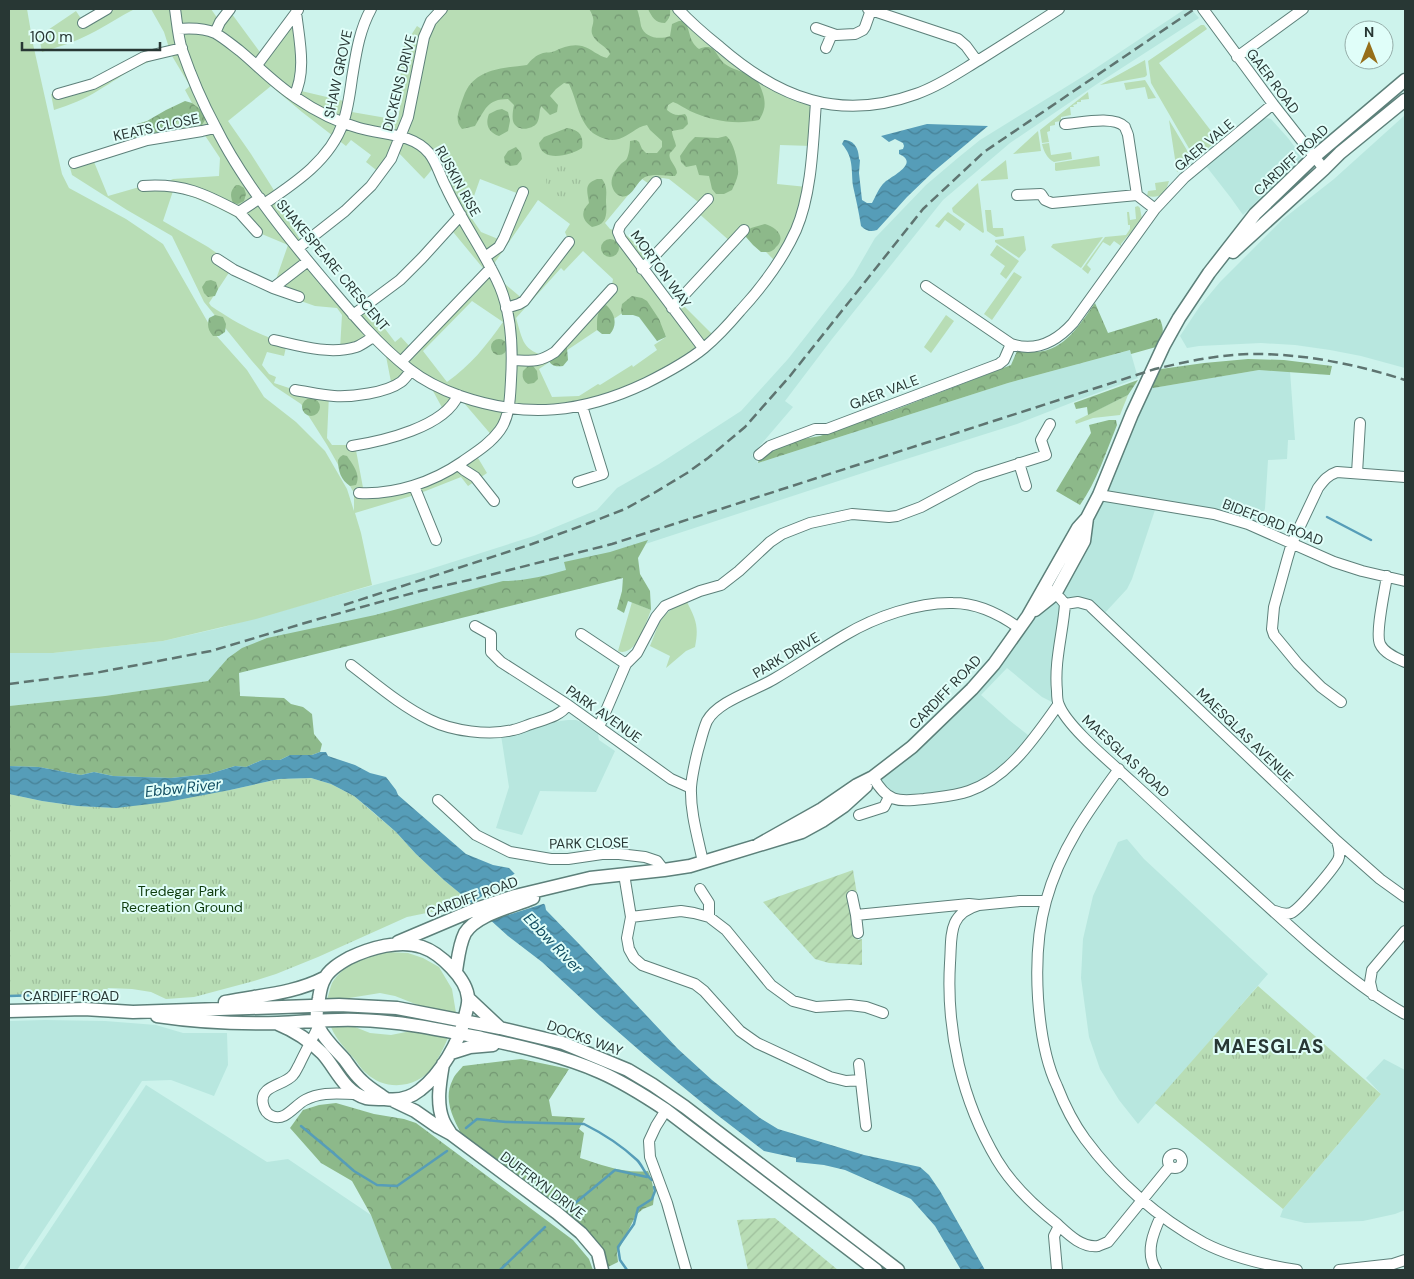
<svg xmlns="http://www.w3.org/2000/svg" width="1414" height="1279" font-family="'DM Sans',sans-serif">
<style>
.built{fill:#b8e7df}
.grass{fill:#b8ddb5;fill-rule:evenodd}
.forest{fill:url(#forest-crowns)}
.park{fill:url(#park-tufts)}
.garden{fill:url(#garden-furrows)}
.water{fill:url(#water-waves)}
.pier{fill:#cdf3ec}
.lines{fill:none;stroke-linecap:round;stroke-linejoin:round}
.stream{stroke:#569db8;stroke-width:2.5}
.minor-casing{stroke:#5d807a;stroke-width:12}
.major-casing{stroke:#5d807a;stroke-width:15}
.minor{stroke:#fff;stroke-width:10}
.major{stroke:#fff;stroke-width:12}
.rail{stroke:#5e7470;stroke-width:2.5;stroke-dasharray:10 5;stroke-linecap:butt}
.labels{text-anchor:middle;stroke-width:4;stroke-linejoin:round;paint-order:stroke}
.street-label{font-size:14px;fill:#283734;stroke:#e0fef9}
.park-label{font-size:14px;fill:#0d3b0c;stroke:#e0fef9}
.water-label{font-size:15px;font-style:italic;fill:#134f63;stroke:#e0fef9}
.district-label{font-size:19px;font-weight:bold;letter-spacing:1px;fill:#283734;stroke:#e0fef9}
</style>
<defs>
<pattern id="forest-crowns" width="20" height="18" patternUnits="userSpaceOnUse" patternTransform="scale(1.25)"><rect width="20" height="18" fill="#8db98a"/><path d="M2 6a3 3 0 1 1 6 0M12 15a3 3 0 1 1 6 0" fill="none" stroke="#739772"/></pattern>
<pattern id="park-tufts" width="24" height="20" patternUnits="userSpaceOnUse" patternTransform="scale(1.25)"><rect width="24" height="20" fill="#b8ddb5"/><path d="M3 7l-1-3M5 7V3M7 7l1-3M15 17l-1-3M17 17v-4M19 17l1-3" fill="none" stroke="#9ebe9c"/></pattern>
<pattern id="garden-furrows" width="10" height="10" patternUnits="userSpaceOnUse" patternTransform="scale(1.25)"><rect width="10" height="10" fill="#b8ddb5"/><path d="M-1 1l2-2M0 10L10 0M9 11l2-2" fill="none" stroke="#9ebe9c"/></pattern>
<pattern id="water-waves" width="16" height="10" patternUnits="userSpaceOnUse" patternTransform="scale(1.25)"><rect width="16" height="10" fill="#569db8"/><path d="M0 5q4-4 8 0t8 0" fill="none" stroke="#478196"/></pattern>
</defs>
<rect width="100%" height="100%" fill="#cdf3ec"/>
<!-- built -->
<path class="built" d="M1185,9H1191L1199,18L1097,84L1010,143L943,200L832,339L785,401L793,407L752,455L758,463L1008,383L1130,350L1138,378L1081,399L1017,424L881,467L624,551L629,573L287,658L209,681L105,696L9,706V653H53L163,641L220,628L421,572L534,536L597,510L617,488L659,464L741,411L788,359L853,276L875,238L926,185L959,157L980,140L1087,74Z
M1405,115V368L1361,356L1330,350L1295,345L1261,343L1199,346L1187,348L1180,336L1200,306L1220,282L1283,219L1334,179Z
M1267,118L1271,119L1288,138L1301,155V158L1261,197L1243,215L1231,198L1206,166L1263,119Z
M1259,370L1290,371L1295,440H1288L1287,459L1268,460L1265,508L1260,529L1157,504L1132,579L1127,589L1102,616L1088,605L1065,604L1058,705L1042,697L1007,668L981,695L1009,720L1033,739L1009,766L968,792L899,800L873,777L912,747L1019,628L1055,594L1144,388L1159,387Z
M568,720H576L581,722L598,734L599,740L615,751L596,792L540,791L522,835L496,828L509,787L501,735L514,734L560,721Z
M1127,839L1144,859L1268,974L1138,1124L1119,1100L1100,1069L1089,1037L1081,978L1083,939L1093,896L1118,842Z
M45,1020L105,1021L156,1025L183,1033H227L228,1065L214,1096L171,1080L142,1081L17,1270H9V1021Z
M1384,1059L1405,1070V1210L1395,1214L1363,1221L1305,1223L1280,1217L1283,1209L1381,1094L1366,1078Z
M146,1085L267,1162L288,1159L371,1215L392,1270H23Z"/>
<!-- grass -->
<path class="grass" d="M9,9H27L33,44L62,174L69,188L126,219L163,244L214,333L247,370L264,397L296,422L325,451L347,489L354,511V493L327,445L301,404L274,386L252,361L204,302L172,236L127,210L72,175L69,164L92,157L108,196L143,186L160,185L173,179L219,176L220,158L202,131L128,145L126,136L135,130L192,103L185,90L190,86L172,56C140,61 126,74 99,90C85,99 70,105 54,110L51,94H58L170,51L164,32L151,9H211L220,22L229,10L262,55L296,12L297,90L348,102L346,111L398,120L400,106L401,57L404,46L417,26L426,32L442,9H678L737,62L816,102L812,146L780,145L777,184L807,187L778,264L744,230L732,243L696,211L702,205L669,179L662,178L652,186L642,179L639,182L605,223L610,229L624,233L652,259L643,269L672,308L679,301L715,337L667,373L582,406L509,408L494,438L458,396L445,413L427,380L412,371L392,387L384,346L373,337L340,349L342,315L337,308L315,306L298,300L273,288L288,245L257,232L239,219L218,208L195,198L173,191L163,221L208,247L234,265L209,303L211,306C233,321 261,337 287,343L284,356L267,352L262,365L269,374L276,377L274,383L295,390L329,395L327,438L332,445H355L364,493L414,486L475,453L487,473L468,486L461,477L418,494L355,513L361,533L372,585L256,619L163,641L53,653H9ZM271,86L302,112L346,146L351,140L371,155L366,162L380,173L395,149L424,179L435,166L461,215L449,227L487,273L412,349L401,337L395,342L367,305L353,314L298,248L303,244L274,198L277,195L251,154L228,121ZM480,179L522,195L503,241L481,232L468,213ZM538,200L570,224L565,232L569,242L524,300L493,274L491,268ZM583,251L613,279L612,285L548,357C522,350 523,341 516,318L561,268L564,271ZM642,300L666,337L654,345L657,350L633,367L632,365L600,385L598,384L579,396L552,397L539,369ZM472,301L503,322C487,345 470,366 447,382L423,351Z
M107,9H135C120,16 106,26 90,34C75,42 58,47 42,52L39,36L76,11L84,23Z
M1201,25H1204L1207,29L1159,63L1218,140L1196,158L1194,157L1151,83L1148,61Z
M1145,60L1147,75L1145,77L1100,85Z
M1145,80L1156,98L1148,99L1145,87L1126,90L1124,83Z
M1088,92L1089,99L1081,100V102H1077V104L1073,105L1074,107H1070L1071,115L1061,117V121L1055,122V125L1050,126V131L1047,132L1049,142L1042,143L1040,130Z
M1169,120L1191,157L1190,160L1177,172Z
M1038,131L1041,151L1013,154Z
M1049,143L1051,155L1071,152L1072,159L1054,162C1047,158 1044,152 1042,144Z
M1099,156L1100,166L1056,171L1055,170V163Z
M1006,160L1008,179L981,181V180Z
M1169,181C1166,193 1160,199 1147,196L1148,191L1156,190L1155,183Z
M978,183L984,232L983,233L953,212L952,208Z
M1138,206L1140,208L1142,219C1136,228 1128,235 1121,244V246L1114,241L1110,246L1103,242L1087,265L1091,269L1088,274L1082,269L1105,237L1126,235L1130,229V225H1128L1127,212H1129L1130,220L1136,219L1135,207Z
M985,210H991L993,228H1003L1004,236L996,237L987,231Z
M948,212L965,224L960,231L945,220L939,228L935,226Z
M1024,236L1026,250L1019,258L995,242V240Z
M1103,237L1081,268L1051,247L1053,244Z
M997,245L1019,261L1006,279L1000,274L1005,266L990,255Z
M1014,272L1022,277L992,320L984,314Z
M946,315L954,321L931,353L925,348L924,347Z
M1128,395L1120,415L1093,418L1076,424L1075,421Z
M632,602L651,610C646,622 636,658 618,651Z
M687,602C696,620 699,626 695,647L686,651L666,668L670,656L650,646C660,622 660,612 687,602Z
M387,952L408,953L423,958L439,967L452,989L456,1013L423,1007L395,996L380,993L343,999H327C329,994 330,988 332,983C344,963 366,958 387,952Z
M331,1027H355L370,1033L391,1035L416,1030L448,1038C444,1047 439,1057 434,1066C418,1088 386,1092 366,1073C362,1070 359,1065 356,1061C347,1050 336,1040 331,1027Z"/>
<!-- forest -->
<path class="forest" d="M589,9H637C639,14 640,20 641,26C645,38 659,40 670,36L672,24L679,21H684C691,30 688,41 699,49C716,42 715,56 725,64C742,76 756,68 763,94C766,104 765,111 759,120C736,125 712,121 690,111C684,108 679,104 673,102L668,105L667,110C673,115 677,116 685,114L687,117L688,124L683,129L672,131C672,136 675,140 676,146C674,149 672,151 670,153C667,159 677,166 677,173L675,176C665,176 655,173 645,177C635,182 632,202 618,195C615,193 613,190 612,186C610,179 615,170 620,165C621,163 624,162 626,160C629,156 630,146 630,141L636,140L639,142L642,149L646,153H657L662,147V141L650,130L647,125C636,127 629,136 619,139C612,141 607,140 600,137C579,128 578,102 569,84L564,83L556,89L550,96L558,105L557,112L550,115L541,106C539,112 540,118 537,123C532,130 516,132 513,121C512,117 513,109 514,105L508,99C487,99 485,110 475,126L462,129C456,122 457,116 460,107C462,101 464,94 467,89C480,68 505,68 527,65C531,60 536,55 543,53C547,52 551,53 555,51C563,47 572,44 582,46C592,49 598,56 607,58L610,54C606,45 598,45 593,36C588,26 599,24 589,9Z
M648,9H670C671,15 669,19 665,23C655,23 652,17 648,9Z
M185,101L192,103L205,113V120L202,125C192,126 191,122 185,116C179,119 176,123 171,126C161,133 147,134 135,136L131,133L133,128L137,124L147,121L166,110Z
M502,109L508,112L510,121L508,131L499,136C488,132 485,124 489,114L497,110Z
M567,128C579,130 584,135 582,148C570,156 541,163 539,143L544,137Z
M726,136C734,141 739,165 738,174C737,180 734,185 732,190L724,194H716L712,189L709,176L699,175L696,165L686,167L681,162L680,156L689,143L695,137L718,138Z
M516,147L521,153L522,159L517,165L510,166L505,163L504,157L508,151Z
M597,179H602C608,187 606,193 606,202C607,215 607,225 592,227C582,220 580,212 589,203C587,190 584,184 597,179Z
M236,185H239L244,188L246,194L244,201L238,204L233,203C230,195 230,191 236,185Z
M765,224C776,227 787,237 776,247C774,250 772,251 769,252C767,252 764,252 761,252L753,245L746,237V232L751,228Z
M601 248a9 9 0 1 1 18 0a9 9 0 1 1-18 0Z
M211,280L216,282L218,289L215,296L208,297L204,293L202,287L206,281Z
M632,296L642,298L647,301L659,319L666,337L657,341L639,317L633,315H622L621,311L622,304Z
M1095,303L1108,333L1157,318L1158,320L1160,319C1165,331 1163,336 1156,347L1131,354L1130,350L1008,383L758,463L759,459L770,451L797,440L820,436L892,411L1011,365L1017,351C1024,351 1031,352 1037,352C1065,350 1080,324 1095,303Z
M606,305C615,313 618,325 610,334H602L597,330C597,320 596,310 606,305Z
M215,315L223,317L226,324L225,332L219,336H213C208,330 207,325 209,318Z
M491 347a8 8 0 1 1 16 0a8 8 0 1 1-16 0Z
M556,343L564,345L567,348L568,360L563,366C546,369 543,352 556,343Z
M1248,359L1284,360L1332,366L1330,375L1259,370L1159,387L1153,388L1151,385L1156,373L1161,369L1204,363Z
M528,366H533L537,371L538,379L534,383L528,384C523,381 522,377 523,371Z
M1138,380L1128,395L1088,415L1087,407L1076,409L1074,403Z
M302 407a9 9 0 1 1 18 0a9 9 0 1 1-18 0Z
M1109,420H1116L1117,425C1106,452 1097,481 1080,505L1056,491L1091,433L1089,425Z
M343,455L347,456C353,465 361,474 356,485L350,486C341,480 338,471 338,460L340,457Z
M648,540L638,558L640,574L650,591L651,610L628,601L624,613L617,609L622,591L623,578L239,673L240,696L284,698L291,704L303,707L312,714L314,734L322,744L320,752L312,755H290L280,760H262L246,767L235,766L209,774L171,778L113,776L94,772L81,775L39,767L9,766V706L105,696L208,681L228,658L242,648L267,638L375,615L503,581C525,581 545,576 566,570L564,562L610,552Z
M521,1059L569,1069L549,1100L552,1116L585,1118L579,1129L584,1133L580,1158C602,1165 625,1174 648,1171C653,1182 655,1192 653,1205L643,1209L636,1215L617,1253L618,1262L606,1268L599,1249L464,1139C454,1120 442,1100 453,1079C455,1074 460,1070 463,1066Z
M336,1103L374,1114L404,1119L416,1123L573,1240L589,1259L593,1270H392L371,1215L352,1181L321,1163L290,1128L303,1110L319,1105Z"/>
<!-- park -->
<path class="park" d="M546 179a18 18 0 1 1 36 0a18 18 0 1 1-36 0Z
M311,778L331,784L354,796L396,832L416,854L445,881L471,902L461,906L407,917L318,957L276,974L254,981L194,997L166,999L151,992L132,989L108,988L105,993L9,996V794L42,801L77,806L116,808L230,790L279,779Z
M1258,986L1381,1094L1283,1209L1155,1103Z"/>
<!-- garden -->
<path class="garden" d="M853,870L857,894L853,896L858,940L862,939V965L829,963L815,959L763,902Z
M775,1218L838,1270H748L737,1220Z"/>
<!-- water -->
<path class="water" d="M927,124L988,126L933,172L907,197L877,230C870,232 866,231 861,226C859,213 856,199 853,186C851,169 854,158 842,144L844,140C855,140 859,150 859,159L860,160L859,173L862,200L867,203H872C876,196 879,187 885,182C892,176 920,163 899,154V150L903,149L904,146L903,143L895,139L889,142L881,136Z
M320,752H326L328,756L355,765L370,773L386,777L396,790L398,795L466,854L493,865L509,868L514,873L545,905L546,910L582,947L678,1049L712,1080L760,1118L778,1129L864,1155L920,1167L929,1175L940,1191L985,1270H961L935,1226L911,1199L845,1170L824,1165L796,1162V1158L764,1151L716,1114L655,1064L600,1016L542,962L508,936L467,899L445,881L416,854L396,832L372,811L354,796L331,784L311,778L279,779L230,790L167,802L116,808L77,806L42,801L9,794V766L39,767L81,775L94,772L113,776L171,778L209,774L235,766L246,767L262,760H280L290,755H312Z"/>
<!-- pier -->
<path class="pier" d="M517,872L546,903L489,921L471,904Z"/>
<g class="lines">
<!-- stream -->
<path class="stream" d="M1327,517L1371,540
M9,996L105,993
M301,1126L331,1151L354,1171L377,1185L397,1186L447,1151
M466,1128L477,1119L506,1122L584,1124C602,1133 622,1146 637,1160C643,1166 645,1175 652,1180
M568,1209L615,1170L647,1177
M500,1270L545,1227
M627,1270L620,1260L618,1247L634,1224L638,1208L652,1199L655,1191L654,1187"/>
<defs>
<path id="minor" d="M175,9C177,22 178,37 182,50C191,76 202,102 215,126C241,179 285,234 323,279C350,311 376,343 409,369C423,380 443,390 460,396C526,419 583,413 646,383C666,373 687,362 704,348C717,337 729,324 740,311C763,286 782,261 796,230C812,193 813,142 816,102
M678,9C691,23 705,35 720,47C779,98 839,122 916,94C939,86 959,72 979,60C1006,43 1033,26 1059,9
M868,9L958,39L966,46L977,61
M1203,9L1273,104L1324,169
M83,23L107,9
M816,28L836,35L855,34L863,30L865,27L871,10
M178,29C191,28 204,28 215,33C224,38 232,45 240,51C258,66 275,84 295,97C314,110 337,122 359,128C383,135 412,133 429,153C437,163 440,176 446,187C450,196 455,205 460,214C473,238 489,261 500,287C512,316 513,348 511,380C510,397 510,416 500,430C490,444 475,453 462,462C433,482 395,495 359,493
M215,33L220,22L230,9
M826,48L832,34
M1237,57L1303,9
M257,65L298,10
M58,94L93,84L144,57L182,48
M294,96C307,71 299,39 296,12
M1065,124C1080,123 1114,115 1125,127C1125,128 1128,134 1128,135L1137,195L1155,209
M74,163L147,140L202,131L215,128
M656,182L620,226L618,232L621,239L703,348
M143,186C183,183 205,194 239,212L260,198
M1017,195L1041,194L1045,200L1052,203L1137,195
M264,204C295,183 330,160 343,123C348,109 350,93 352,78C356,54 359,31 371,9
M239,212L257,232
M298,248L345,211L371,186L391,159L408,117L424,37L431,21L442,9
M485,257L499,247L504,238L523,192
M217,259L234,270L273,288L308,261
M642,269L708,199
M926,286L1011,344
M273,288L299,297
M506,308L519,304L524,301L569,242
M672,308L744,230
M353,315L400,280L422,258L461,215
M274,340C300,346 330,355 356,347C362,345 368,340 373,337
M512,360C532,361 538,363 555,352L612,289
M401,362L491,268
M295,390C308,392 321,395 334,396C352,397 386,393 401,382C405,379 408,374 411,371
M352,446C383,441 445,427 458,395
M759,455L770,446L815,429H827L999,364L1004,360L1011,344C1035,352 1056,342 1073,323L1155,209L1184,178L1273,104
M1019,463L1026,486
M458,465L464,470L475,477L494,501
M1357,473L1360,423
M578,482L603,474L582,406
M414,486L436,540
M1099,495L1214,514L1248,524L1334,562L1362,571L1405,581
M1387,576C1385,590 1375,633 1380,644C1384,653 1396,658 1405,662
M1049,590L1060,598L1065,604C1063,633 1054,661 1057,691C1057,695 1057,701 1059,705C1068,728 1113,764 1132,782C1191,836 1250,891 1311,945C1340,970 1371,995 1405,1014
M1065,604L1078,602L1089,605L1337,841L1380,879L1405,897
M475,626L491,635V652L501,662L568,705L671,779L691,788
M581,634L626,664
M351,665C376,684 401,706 430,720C452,731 489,736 513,730C519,729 525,726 531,724C545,719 559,717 568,705
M1341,702L1321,687L1298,664L1274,635L1272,629L1274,607L1287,560L1292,543L1318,488C1324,480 1328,475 1337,472L1405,477
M599,727L626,664L637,653L656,617L665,606L700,591L721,585L739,571L770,542L782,534L810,523L852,514L889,517L897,516L921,507L977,477L1046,455L1041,440L1050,424
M1119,769C1088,811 1060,850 1046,901C1037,933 1036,965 1038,998C1040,1027 1044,1059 1057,1086C1064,1104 1074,1124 1085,1139C1116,1181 1158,1218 1204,1243C1233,1258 1265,1265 1297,1270
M873,777C887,802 897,802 924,799C938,797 955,796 969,791C1009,777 1035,737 1058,705
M438,800L476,835L510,852L551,859H568L602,854H619L645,857L657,861L664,870
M859,815L884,807L889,797
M703,862C698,838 690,812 691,787C692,775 695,762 698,750C701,740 703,730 707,721C718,701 754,691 774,679C798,665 821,649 845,635C875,617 918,602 953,603C977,603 1001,615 1019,628
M624,874L631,917L627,938L629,949L634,958L642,965L695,984L704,991L740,1031L757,1043L830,1077L846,1081L861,1080
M700,889L709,903V917L726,930L771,985L793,1001L816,1007L850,1005L866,1007L883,1013
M852,896L856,915L969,904L979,905L1020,901H1046
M979,905C947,914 952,936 950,963C946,1031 962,1101 997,1160C1012,1185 1033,1205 1056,1223C1067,1233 1081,1248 1098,1246C1101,1245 1105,1243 1108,1242L1170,1166
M1275,911C1280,913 1285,915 1291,913C1299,910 1333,869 1338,860C1341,854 1339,847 1337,841
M856,915L858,933
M631,917L681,911L694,913L709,917
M1373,995L1370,982L1372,970L1405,931
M318,1027C312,1040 305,1052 299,1065C297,1068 296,1072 293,1075C284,1086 259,1085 263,1104C264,1109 267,1114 272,1116C285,1122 295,1105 305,1100C322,1091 339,1094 358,1094
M859,1064L866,1126
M666,1110L656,1126L649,1141L650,1157L667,1203L686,1270
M1168 1161a7 7 0 1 1 14 0a7 7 0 1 1-14 0Z
M1057,1270L1054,1236L1059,1226
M1156,1270C1145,1253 1153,1233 1161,1216
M1339,1270L1393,1264L1405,1260"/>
<path id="major" d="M1233,252L1324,169L1340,153L1405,100
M1035,610L1055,594L1084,541L1087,518
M758,845L822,809L857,785L873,777L912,747L972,689L994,664L1028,616L1078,528L1087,518L1099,495L1132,414L1164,345L1179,318L1209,273L1255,214L1314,157L1405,80
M398,942L476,909L515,896L590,878L664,870L690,866L802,832L822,821L844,806L866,786
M456,971C458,959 459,945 465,933C477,914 512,907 533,898
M468,998L499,1027
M225,1002C259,995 293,994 324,978
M9,1011L84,1009L133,1012L339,1005L397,1008L500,1028L563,1043L628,1070L653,1085L685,1107L898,1270
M157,1016C197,1022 238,1024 278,1023C304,1022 331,1019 357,1020C398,1021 437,1029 477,1037C518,1046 561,1055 600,1072C623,1082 645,1096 666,1110L876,1270
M278,1024C295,1031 309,1040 322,1053C336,1068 344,1092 366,1098C372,1099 379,1099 385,1099C398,1101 410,1098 420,1090C441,1074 459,1042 465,1017C466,1011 469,1004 468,998C467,979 440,953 422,947C400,939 370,948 349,958C340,963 328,970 324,980C321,985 320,992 319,998C317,1007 315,1020 319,1028C325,1040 336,1050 345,1060C350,1067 355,1075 362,1081C369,1088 378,1093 386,1099
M451,1053L470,1047L493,1045
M443,1064C440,1082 436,1103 443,1120C445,1125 448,1129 451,1134
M394,1101L415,1111L438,1127L451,1134L557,1213L581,1233L598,1253L602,1270"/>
</defs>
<!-- minor casing -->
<use href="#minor" class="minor-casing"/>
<!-- major casing -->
<use href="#major" class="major-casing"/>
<!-- minor -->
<use href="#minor" class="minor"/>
<!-- major -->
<use href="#major" class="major"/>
<!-- rail -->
<path class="rail" d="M344,605L532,544L589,523L625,509L654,493L687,473L708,458L745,427L790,376L923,209L984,152L1193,10
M9,684L95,673L211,651L315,620L420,591L478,578L612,544L1155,369C1189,361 1226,353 1261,354C1310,355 1359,365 1405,380"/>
</g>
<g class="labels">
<!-- street labels -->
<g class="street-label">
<text transform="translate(338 74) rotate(-78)" y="5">SHAW GROVE</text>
<text transform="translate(1273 81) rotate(53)" y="5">GAER ROAD</text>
<text transform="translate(399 83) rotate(-76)" y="5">DICKENS DRIVE</text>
<text transform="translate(156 127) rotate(-12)" y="5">KEATS CLOSE</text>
<text transform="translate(1204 145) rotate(-40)" y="5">GAER VALE</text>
<text transform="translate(1291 160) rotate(-43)" y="5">CARDIFF ROAD</text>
<text transform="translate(458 181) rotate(61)" y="5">RUSKIN RISE</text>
<text transform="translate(333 265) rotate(50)" y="5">SHAKESPEARE CRESCENT</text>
<text transform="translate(661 269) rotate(54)" y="5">MORTON WAY</text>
<text transform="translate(884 392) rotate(-21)" y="5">GAER VALE</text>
<text transform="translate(1273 522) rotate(21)" y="5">BIDEFORD ROAD</text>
<text transform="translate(786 655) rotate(-31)" y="5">PARK DRIVE</text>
<text transform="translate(945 692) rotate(-46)" y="5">CARDIFF ROAD</text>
<text transform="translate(604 714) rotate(35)" y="5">PARK AVENUE</text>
<text transform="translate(1245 735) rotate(44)" y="5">MAESGLAS AVENUE</text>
<text transform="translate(1126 756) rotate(43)" y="5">MAESGLAS ROAD</text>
<text transform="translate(589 843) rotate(-1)" y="5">PARK CLOSE</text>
<text transform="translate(472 897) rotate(-20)" y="5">CARDIFF ROAD</text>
<text x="71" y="1001">CARDIFF ROAD</text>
<text transform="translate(585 1038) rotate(20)" y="5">DOCKS WAY</text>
<text transform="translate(543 1185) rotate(37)" y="5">DUFFRYN DRIVE</text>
</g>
<!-- park labels -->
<g class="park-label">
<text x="182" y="896">Tredegar Park<tspan x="182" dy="16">Recreation Ground</tspan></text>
</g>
<!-- water labels -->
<g class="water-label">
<text transform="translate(183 788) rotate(-6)" y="5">Ebbw River</text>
<text transform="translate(553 943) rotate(46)" y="5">Ebbw River</text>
</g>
<!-- district labels -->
<g class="district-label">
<text x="1269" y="1053">MAESGLAS</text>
</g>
</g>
<!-- border -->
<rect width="1414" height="1279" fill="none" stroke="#283734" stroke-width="20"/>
<!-- north arrow -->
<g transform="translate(1369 45)"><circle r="24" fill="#e0fef9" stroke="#96aeaa"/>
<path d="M0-4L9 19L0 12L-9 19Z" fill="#966f1a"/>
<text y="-8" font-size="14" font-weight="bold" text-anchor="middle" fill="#283734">N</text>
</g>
<!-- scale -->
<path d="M22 42v8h138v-8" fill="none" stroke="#283734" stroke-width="2.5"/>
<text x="30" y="42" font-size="15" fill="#283734" stroke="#e0fef9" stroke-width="4" paint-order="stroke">100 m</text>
</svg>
